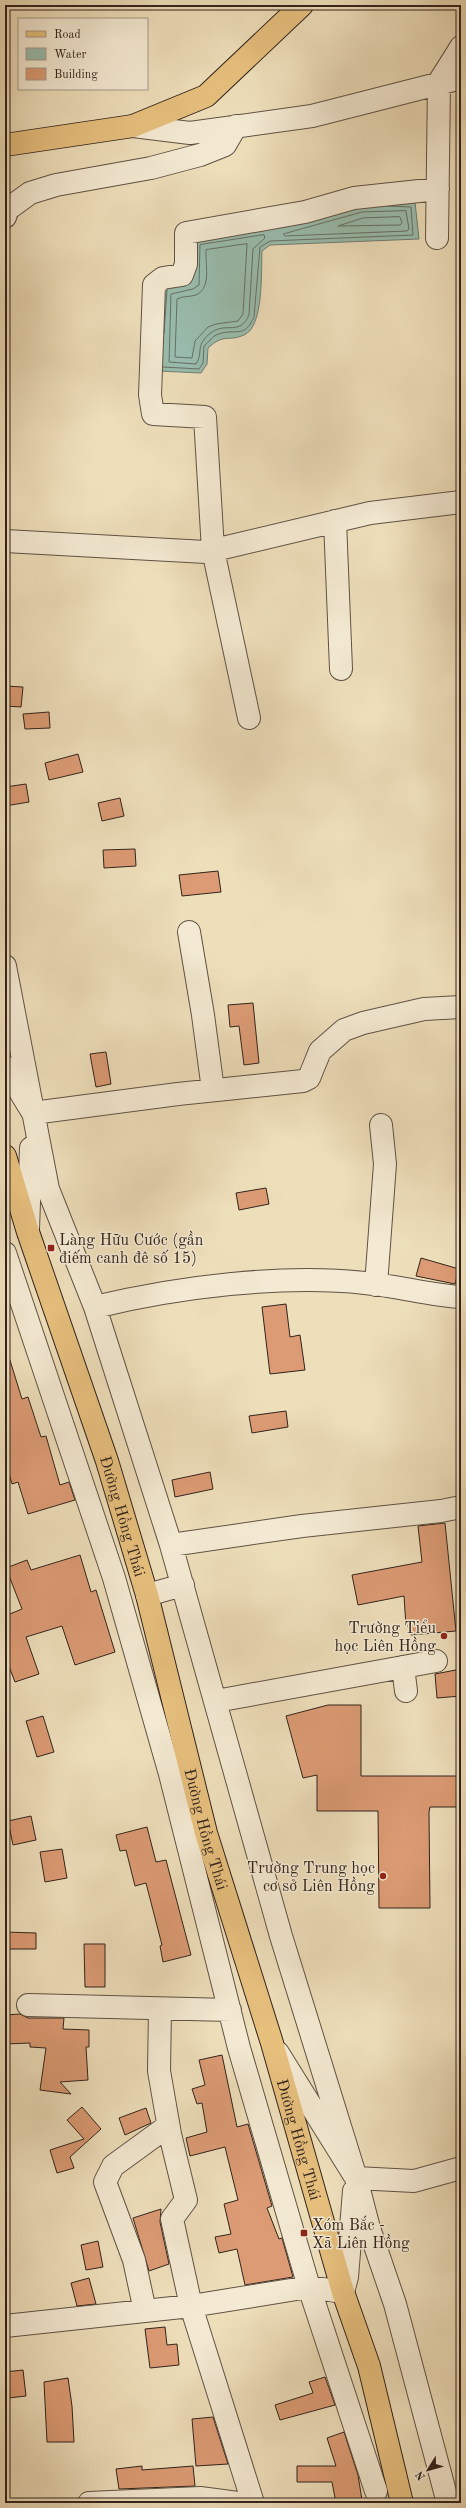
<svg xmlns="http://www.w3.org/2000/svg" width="466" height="2508" font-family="'Old Standard TT',serif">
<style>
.water{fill:#99bdae;stroke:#6f7f74}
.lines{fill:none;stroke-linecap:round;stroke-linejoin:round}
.shore{stroke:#657065;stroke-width:1}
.building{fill:#dc9b74;stroke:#31231c}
.minor-casing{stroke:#605244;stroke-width:24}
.major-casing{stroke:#31231c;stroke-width:24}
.minor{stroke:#f4ead3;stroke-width:22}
.major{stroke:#e7c07e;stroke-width:22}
.poi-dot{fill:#8f2418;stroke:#f4ead3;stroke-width:1.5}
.labels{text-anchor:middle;stroke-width:3;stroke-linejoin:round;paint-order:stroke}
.poi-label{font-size:16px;fill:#31231c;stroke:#f4ead3;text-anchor:start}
.street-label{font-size:16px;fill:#31231c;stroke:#f4ead3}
</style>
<rect width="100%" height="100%" fill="#eedfbb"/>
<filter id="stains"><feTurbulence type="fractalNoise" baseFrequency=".005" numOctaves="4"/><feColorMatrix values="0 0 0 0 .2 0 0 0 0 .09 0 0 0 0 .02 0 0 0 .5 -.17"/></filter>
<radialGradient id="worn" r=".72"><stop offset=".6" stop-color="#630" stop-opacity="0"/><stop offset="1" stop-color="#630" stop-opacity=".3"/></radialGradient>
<!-- water -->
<path class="water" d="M415,202L419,239L270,245L262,251C261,271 264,327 244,335C228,342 224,333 208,348L207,364L201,373L158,371L163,285L191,237L333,210Z"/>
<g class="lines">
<!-- shore -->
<path class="shore" d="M406,211L409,229L407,231L285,236L283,234L362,212Z
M400,217L402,223L400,225L338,226L363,218Z
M264,235L265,238L253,249L249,315C240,336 226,322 212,332C194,345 204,352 196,364L169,362L171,294L193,289L199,285L200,245Z
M247,244L243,314L238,321L216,324L208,327L195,341L192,358L175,357L177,299C182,296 190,297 196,295C212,288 205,263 206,250Z
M164,334L167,290
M163,367L199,369L203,363L204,346C208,343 212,337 216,335C234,327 244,340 254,317L260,247L270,241L413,235L411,207L388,206"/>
</g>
<!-- building -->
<path class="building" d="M5,686L23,687L21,707L5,706Z
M49,712L50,728L25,729L23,714Z
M78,754L83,772L49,780L45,763Z
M26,784L29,802L5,806V787Z
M120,798L124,816L102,821L98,803Z
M135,849L136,866L104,868L103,850Z
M218,871L221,892L182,896L179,875Z
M253,1003L259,1063L244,1065L239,1026L230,1027L228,1005Z
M106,1052L111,1084L96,1087L90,1054Z
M266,1188L269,1204L239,1210L236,1193Z
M421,1258L459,1269L455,1284L416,1276Z
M286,1304L290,1337L300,1335L305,1370L270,1374L262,1307Z
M8,1354L22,1399L28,1397L41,1437L46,1436L60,1485L69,1482L75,1500L28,1514L18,1482L12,1484L5,1459V1355Z
M286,1411L288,1427L252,1433L249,1416Z
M210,1472L213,1489L175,1497L172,1480Z
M445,1523L456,1631L411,1635V1626H406L404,1596L358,1605L352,1575L422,1562L418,1526Z
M80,1555L91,1592L96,1590L115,1652L75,1665L62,1626L26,1637L39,1674L15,1682L5,1656V1616L22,1609L6,1568L27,1560L31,1570Z
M461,1669V1696L437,1698L435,1674Z
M328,1705H361V1776H461V1807H430L429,1812L430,1908H379L378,1811H317V1775L303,1778L286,1716Z
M43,1716L54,1752L37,1757L26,1721Z
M31,1816L36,1840L13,1845L8,1821Z
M147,1827L156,1862L166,1860L191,1955L163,1962L160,1946L162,1945L146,1883L135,1886L126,1850L120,1851L116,1835Z
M62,1849L67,1878L45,1882L40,1852Z
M5,1932L36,1933V1949H5Z
M84,1944H105V1987H85Z
M20,2014L28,2018H64L63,2029L89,2030V2047H86L88,2080L60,2082L71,2094L40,2090L46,2048L30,2047V2043L5,2044V2015Z
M222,2055L237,2127L248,2124L272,2206L267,2208L279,2239L282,2238L293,2277L245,2285L237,2249L219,2253L215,2237L231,2234L224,2204L238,2200L225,2147L190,2156L186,2138L207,2132L202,2103L197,2104L192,2089L205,2085L199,2060Z
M82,2107L101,2129L70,2157L74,2168L57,2173L50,2150L84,2139L67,2120Z
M146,2108L151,2123L125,2135L119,2118Z
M161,2209L160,2222L169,2264L149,2271L133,2218Z
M98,2241L103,2267L86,2270L81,2245Z
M89,2278L96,2304L77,2306L71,2283Z
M165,2327L167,2345L177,2344L179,2365L150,2368L145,2329Z
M23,2370L26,2396L8,2398L5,2372Z
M325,2377L335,2405L280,2420L275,2405L313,2393L309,2382Z
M68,2378L72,2406L74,2442H47L44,2382Z
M213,2417L228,2464L196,2466L192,2419Z
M344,2432L358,2475L362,2500L336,2503L332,2482H297V2466H336L327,2438Z
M142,2466V2470L193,2466L195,2486L119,2489L116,2469Z"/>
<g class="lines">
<defs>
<path id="minor" d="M133,126L190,133L312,116L461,78
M5,217L8,209L30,193L56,185L151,168L200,155L225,145L236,126
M437,238L439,82L461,47
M335,521L341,669
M5,541L206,552L370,513L461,502
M249,718L213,550L205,417L153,414L150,395L154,285L163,278L182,275L186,264V233L305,212L354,198L438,189
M189,932L203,1015L213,1090
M5,966L48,1189L95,1307L171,1545L281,1936L356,2178L414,2181L461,2168
M5,1067L33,1113L178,1094L303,1081L309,1078L320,1051L344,1030L363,1023L424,1009L461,1007
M28,1229L31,1148
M5,1253L114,1578L170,1774L239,2048L309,2287L376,2491
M376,1285L385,1164L381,1125
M95,1307C177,1287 282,1274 365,1283C398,1286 429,1295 461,1297
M171,1545L302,1526L441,1511L461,1507
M147,1595L183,1585
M403,1667L406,1691
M216,1701L436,1661
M28,2005L230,2010
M160,2009L159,2071L170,2134L186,2200L172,2219L191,2306L253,2503
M278,2053L356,2178L369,2228L395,2304L448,2503
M145,2311L134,2260L105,2182L113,2166L168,2126
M5,2326L191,2306L309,2287L343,2292L347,2277L354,2191
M89,2503L200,2498L238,2503"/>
<g id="major">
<path d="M5,145L133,126L206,96L302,5"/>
<path id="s1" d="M5,1156L28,1232L107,1461L147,1595L206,1833L272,2043L343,2292L369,2366L402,2503"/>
</g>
</defs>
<!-- minor casing -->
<use href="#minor" class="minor-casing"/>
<!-- major casing -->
<use href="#major" class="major-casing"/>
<!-- minor -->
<use href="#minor" class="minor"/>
<!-- major -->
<use href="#major" class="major"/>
</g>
<!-- markers -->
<g class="poi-dot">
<rect x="47" y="1244" width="8" height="8" rx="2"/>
<circle cx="444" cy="1636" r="4"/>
<circle cx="383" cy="1876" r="4"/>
<rect x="300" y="2229" width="8" height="8" rx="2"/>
</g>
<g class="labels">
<!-- poi labels -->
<g class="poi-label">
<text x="59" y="1245">Làng Hữu Cước (gần<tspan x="59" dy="18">điếm canh đê số 15)</tspan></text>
<text x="436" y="1633" text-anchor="end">Trường Tiểu<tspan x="436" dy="18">học Liên Hồng</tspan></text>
<text x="375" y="1873" text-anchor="end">Trường Trung học<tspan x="375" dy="18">cơ sở Liên Hồng</tspan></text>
<text x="312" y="2230">Xóm Bắc -<tspan x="312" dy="18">Xã Liên Hồng</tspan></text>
</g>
<!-- street labels -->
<g class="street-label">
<text dy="6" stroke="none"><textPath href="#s1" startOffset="379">Đường Hồng Thái</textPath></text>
<text dy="6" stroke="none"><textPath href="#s1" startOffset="703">Đường Hồng Thái</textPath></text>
<text dy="6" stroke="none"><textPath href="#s1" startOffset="1027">Đường Hồng Thái</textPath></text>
</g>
</g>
<!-- margin -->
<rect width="466" height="2508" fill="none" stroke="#eedfbb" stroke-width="20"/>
<rect x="6" y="6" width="454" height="2496" fill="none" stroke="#31231c" stroke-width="2"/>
<rect x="10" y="10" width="446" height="2488" fill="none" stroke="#31231c"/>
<!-- legend -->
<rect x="18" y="18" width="130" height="72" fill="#f4ead3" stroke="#a69a8a"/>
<rect x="26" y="31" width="20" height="6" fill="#e7c07e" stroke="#a69a8a"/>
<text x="54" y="38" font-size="12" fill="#31231c">Road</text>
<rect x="26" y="48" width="20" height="12" fill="#99bdae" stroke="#a69a8a"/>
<text x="54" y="58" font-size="12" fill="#31231c">Water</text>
<rect x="26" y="68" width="20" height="12" fill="#dc9b74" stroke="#a69a8a"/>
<text x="54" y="78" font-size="12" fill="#31231c">Building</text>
<!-- north arrow -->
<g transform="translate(428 2470) rotate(233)" stroke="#f4ead3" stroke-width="3" paint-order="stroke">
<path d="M0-3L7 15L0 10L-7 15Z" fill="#31231c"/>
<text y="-6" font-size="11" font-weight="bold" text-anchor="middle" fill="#31231c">N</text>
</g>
<rect width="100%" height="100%" filter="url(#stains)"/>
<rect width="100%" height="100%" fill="url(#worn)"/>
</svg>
